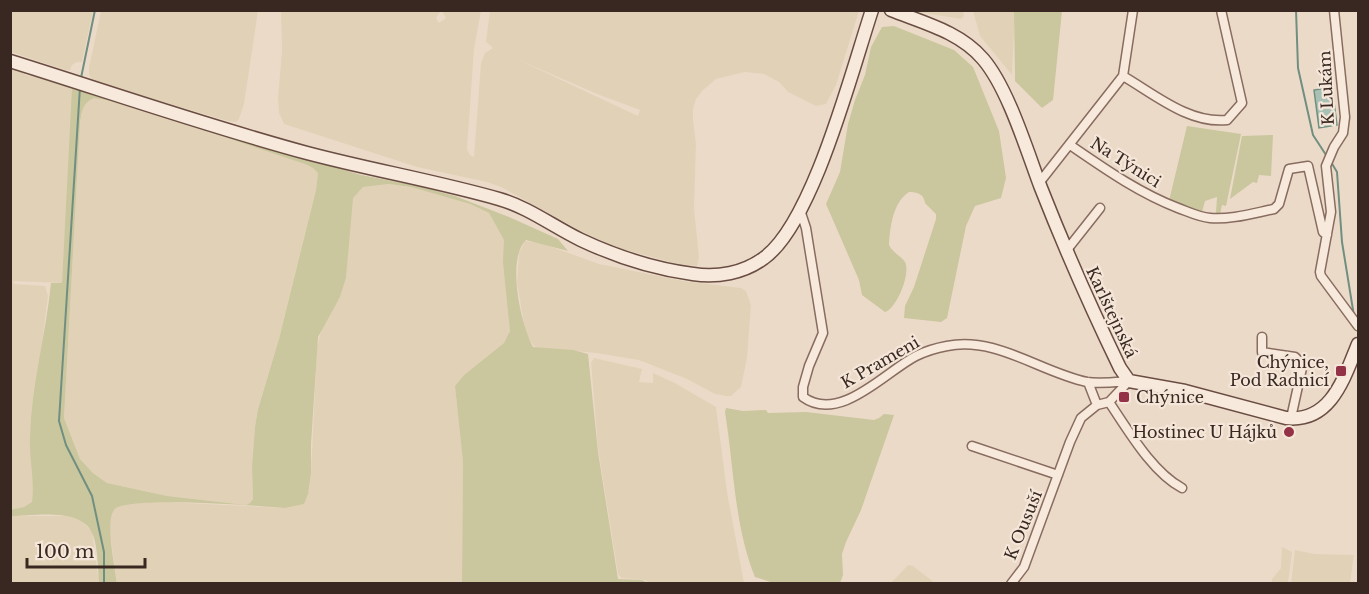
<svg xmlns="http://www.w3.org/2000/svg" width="1369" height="594" font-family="'Libre Baskerville',serif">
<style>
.farmland{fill:#e1d2b7;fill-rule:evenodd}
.green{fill:#cac69d;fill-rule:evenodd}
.water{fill:#a9c1b5;stroke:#708f81;stroke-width:1.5}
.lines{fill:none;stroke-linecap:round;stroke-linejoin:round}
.stream{stroke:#708f81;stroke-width:2}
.street-casing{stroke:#886c5f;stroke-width:11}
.secondary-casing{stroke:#6a4d42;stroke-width:15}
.street{stroke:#f7e9dc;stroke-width:8}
.secondary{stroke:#f7e9dc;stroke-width:12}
.poi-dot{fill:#933247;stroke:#f4e6d8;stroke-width:2}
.labels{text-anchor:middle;stroke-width:4.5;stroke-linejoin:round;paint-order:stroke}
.street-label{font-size:16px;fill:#392821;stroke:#f4e6d8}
.poi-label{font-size:16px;fill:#392821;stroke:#f4e6d8;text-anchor:end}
</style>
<rect width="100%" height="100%" fill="#ecdac9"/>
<!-- farmland -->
<path class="farmland" d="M11,10L93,11L82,62H77L72,65L70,70H65L11,52Z
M101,11H258L244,104L239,119L236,122L228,121L92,81L89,74V68Z
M281,11H441L436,18L439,23L446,18L442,11H481L474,49L467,149L470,155L474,157L481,63L485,53L493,48L486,42L490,11H859L836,85L826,104L816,106L788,92L779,82L764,74L745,72L716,79L703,90L696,99L693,109V120L696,144L694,208L699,257L697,266L678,264L615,247L579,230L501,187L487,182L417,167L284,124L279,113L278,98L282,51ZM519,60L597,94L640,110L638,116Z
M911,11H963L964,16L961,19Z
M973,11H1015L1012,75L980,36Z
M12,68L25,72V75L49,79L72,89L73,93L62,283L13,281L14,284L45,286L48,296L30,438L34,490L32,502L24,507L11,510L10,70Z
M94,98L123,103L306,164L313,168L318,173L316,190L279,339L258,408L255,427L252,466L253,499L250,503L246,505L167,496L107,483L93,473L80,459L64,418L80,123L83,107L87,101Z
M389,184L411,187L470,204L489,213L504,240L509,307L510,331L508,338L504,343L464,375L455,386L463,462L462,583H117L109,526L113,511L118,506L147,501L284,508L311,472L317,347L322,327L340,297L346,278L352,198L363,187Z
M525,241L541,243L599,264L683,281L741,288L746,291L751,305L747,358L741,387L731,396H726L715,394L687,379L639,360L596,353L539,348L534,346L526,335L517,283L519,253Z
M594,358L642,369L639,382L653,383V373L675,383L716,407L727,492L744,583H649L645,580L621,578L618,574L598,448L591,363Z
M10,516H71L81,520L92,532L99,583H11Z
M1282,547L1292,552L1288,583H1272V579L1281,568Z
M1295,550L1314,554L1354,555L1350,583H1291Z
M908,565L913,566L935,583H891Z"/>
<!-- green -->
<path class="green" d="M1014,11H1062L1053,100L1042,108L1015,81Z
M894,26L954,50L973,67L999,131L1006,178L1001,198L975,206L966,226L947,318L941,322L904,318L905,306L914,287L936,219V214L925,203C924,194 917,192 909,192C893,202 890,227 889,245C893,253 901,256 905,262C911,273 897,308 885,312L862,295L859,280L826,204L840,172L848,124L855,100L865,75L871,47L882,27Z
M72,89L97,94L361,175L418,186L455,196L509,217L558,239L568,251L526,240C506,259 521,325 533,347L573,350L588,354L598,452L618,579L642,580L648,583H462L463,462L455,386L464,375L504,343L510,331L503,262L504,240L489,213L470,204L411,187L389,184L363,187L353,198L346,278L340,297L318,337L311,444V472L308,494L304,504L284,508C260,506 124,495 114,510C105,524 115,566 117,584L99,583C98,570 98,545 92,533C81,507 34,516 11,516L10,510L24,507L32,502C35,480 29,459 30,438C31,386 46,334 51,283H62ZM94,98L123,103L305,164L313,168L318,173L316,190L279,339L258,409L255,427L252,466L253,499L250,503L246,505L167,496L107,483L93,473L80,459L64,418L80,123C82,112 82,103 94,98Z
M1187,126L1241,134L1226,206L1222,205L1220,214L1216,213L1217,197L1205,201L1202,212L1169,201Z
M1273,135L1271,176L1259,175L1257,183L1253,182L1230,199L1242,136Z
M726,408L743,411L766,410L768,413L806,412L874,420L879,418L884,414L894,415L861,510L846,542L842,554L843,575L840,583H774L755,577C734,525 734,467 725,412Z"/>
<!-- water -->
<path class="water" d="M1332,87L1337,125L1319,128L1314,90Z"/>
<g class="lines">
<!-- stream -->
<path class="stream" d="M1296,10L1298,68L1313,135L1328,158
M81,78L95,10
M80,87L59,421L66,445L92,496L104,552V584
M1331,162L1337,172L1342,242L1354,316"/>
<defs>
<path id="street" d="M1334,10L1345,117L1343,133L1334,147L1326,166L1331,212L1320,272L1321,276L1358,326
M1123,76C1154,94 1189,124 1227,120L1242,103L1221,10
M1070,145C1105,169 1139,193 1178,208C1189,212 1199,217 1210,218C1230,220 1254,213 1274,209L1279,204L1289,169L1308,166L1323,232L1327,235
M1039,183L1123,76L1133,10
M800,210L806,228L823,333L809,366L803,387V397C840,424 886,371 916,356C926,351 936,348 947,346C996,336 1040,372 1087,382C1100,384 1116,382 1129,381
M1066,251L1100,208
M1262,337V352L1295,357L1301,363L1302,368L1291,418
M1088,382L1097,405
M1109,402C1128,430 1152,472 1182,488
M972,446L1058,475
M1011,584L1024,567L1070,442L1081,418L1097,405L1109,402L1129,381"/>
<path id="secondary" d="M891,10C924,23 960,32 983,59C1008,88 1027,151 1041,188C1065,249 1091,308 1120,368L1129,381L1185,391L1286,418C1331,423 1344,378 1358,344
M10,61C109,92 207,126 307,153C371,170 436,181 499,199C528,207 554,227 581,240C615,256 655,269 693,274C717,278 744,273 764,258C813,223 852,70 872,10"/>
</defs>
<!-- street casing -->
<use href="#street" class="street-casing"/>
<!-- secondary casing -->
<use href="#secondary" class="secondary-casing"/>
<!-- street -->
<use href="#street" class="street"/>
<!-- secondary -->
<use href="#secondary" class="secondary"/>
</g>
<!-- markers -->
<g class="poi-dot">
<rect x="1335" y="365" width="12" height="12" rx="3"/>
<rect x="1118" y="391" width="12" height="12" rx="3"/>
<circle cx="1289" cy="432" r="6"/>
</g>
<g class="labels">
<!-- street labels -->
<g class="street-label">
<text transform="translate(1326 88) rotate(-93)" y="6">K Lukám</text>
<text transform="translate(1126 162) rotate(32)" y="6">Na Týnici</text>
<text transform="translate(1112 312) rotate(65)" y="6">Karlštejnská</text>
<text transform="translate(880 362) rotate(-30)" y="6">K Prameni</text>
<text transform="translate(1023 525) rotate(-68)" y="6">K Ousuší</text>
</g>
<!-- poi labels -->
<g class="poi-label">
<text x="1329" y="368">Chýnice,<tspan x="1329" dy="18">Pod Radnicí</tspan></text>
<text x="1136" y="403" text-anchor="start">Chýnice</text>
<text x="1277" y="438">Hostinec U Hájků</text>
</g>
</g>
<!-- border -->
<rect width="1369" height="594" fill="none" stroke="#392821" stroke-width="24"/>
<!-- scale -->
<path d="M27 558v9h118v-9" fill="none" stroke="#392821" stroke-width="3"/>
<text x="36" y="558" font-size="18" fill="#392821" stroke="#f4e6d8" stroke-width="4.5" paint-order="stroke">100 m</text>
</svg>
